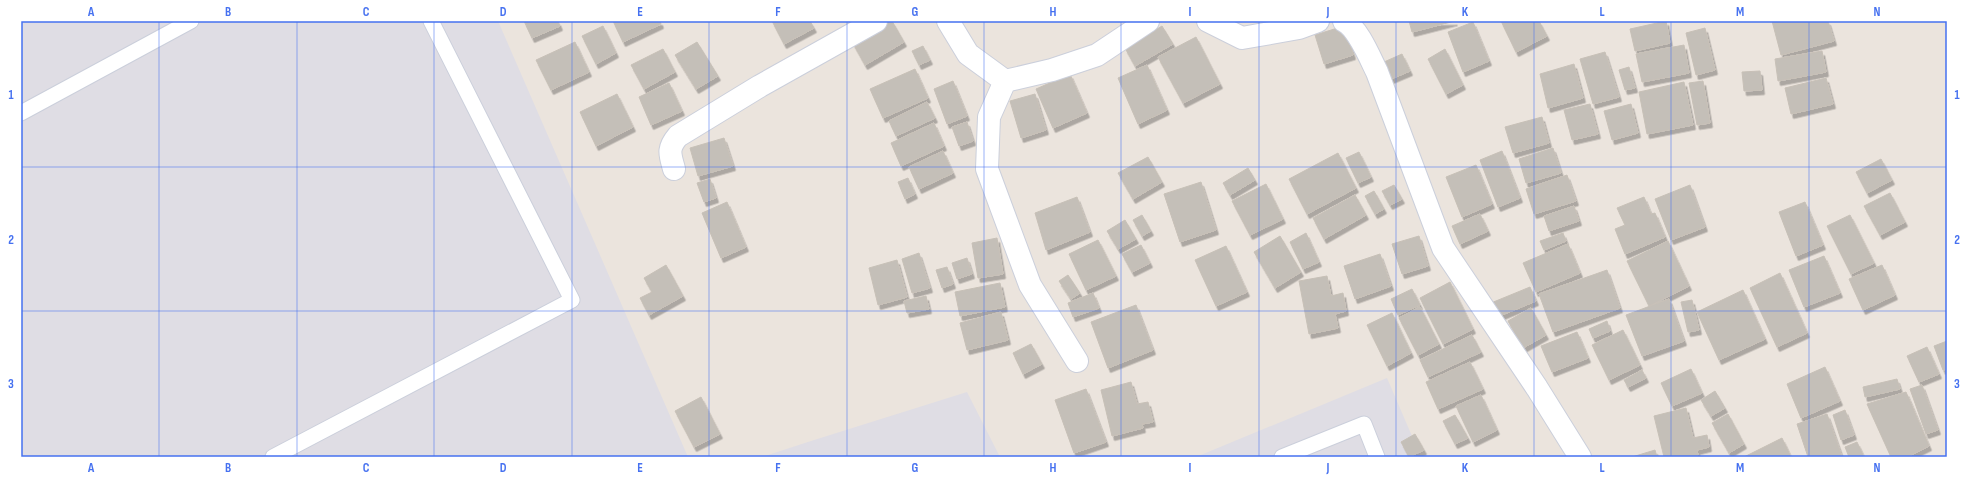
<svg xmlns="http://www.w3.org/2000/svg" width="1968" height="478" font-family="'Sofia Sans Condensed',sans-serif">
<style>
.industrial{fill:#dfdde4}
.building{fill:#c4bfb8;stroke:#c7c0b7;filter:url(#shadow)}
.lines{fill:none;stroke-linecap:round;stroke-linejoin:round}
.service-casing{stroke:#cbcfdb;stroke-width:17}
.minor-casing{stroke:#cbcfdb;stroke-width:24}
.service{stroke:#fff;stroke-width:15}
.minor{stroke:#fff;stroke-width:22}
.grid{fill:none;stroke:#4671f0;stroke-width:1;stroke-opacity:0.55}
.neatline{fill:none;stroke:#4671f0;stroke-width:1.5}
.grid-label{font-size:13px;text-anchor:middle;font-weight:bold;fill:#4671f0}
</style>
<defs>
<filter id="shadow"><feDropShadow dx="2.5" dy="4.5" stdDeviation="0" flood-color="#0004"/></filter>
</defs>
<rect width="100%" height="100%" fill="#ebe4dd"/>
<!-- industrial -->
<path class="industrial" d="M21,21H498L688,457H21Z
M1387,378L1421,457H1196Z
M967,392L1000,457H762L811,441Z"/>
<!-- building -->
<path class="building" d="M524,21H558L560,26L532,38Z
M613,21H660L661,24L623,42Z
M772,21H810L814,28L784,44Z
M880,21H892L904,42L865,65L850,38Z
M1409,21H1455L1412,32Z
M1501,21H1539L1547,36L1516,52Z
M1666,21L1670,43L1635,51L1630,29Z
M1772,21H1828L1834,41L1781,55Z
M1473,22L1489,61L1463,72L1448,32Z
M603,26L616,53L596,64L582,36Z
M1162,26L1173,44L1135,66L1125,48Z
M1344,26L1353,55L1324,64L1315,35Z
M1705,28L1715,70L1696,75L1686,33Z
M1196,37L1220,84L1183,103L1158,57Z
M575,42L589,72L551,90L536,60Z
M697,42L718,76L696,89L675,55Z
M1684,45L1689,73L1642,82L1636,54Z
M923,46L930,60L919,65L912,51Z
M663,49L675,72L644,89L631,65Z
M1445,49L1463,85L1446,94L1428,59Z
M1822,51L1826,72L1778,81L1775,59Z
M1605,52L1619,97L1593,104L1580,59Z
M1402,54L1410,71L1391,79L1384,62Z
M1574,64L1583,98L1548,108L1540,74Z
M1147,65L1167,110L1138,124L1118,78Z
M1629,67L1635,88L1625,90L1619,70Z
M915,69L928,98L883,118L870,89Z
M1760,71L1762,90L1744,91L1742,72Z
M1070,74L1087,113L1053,128L1036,89Z
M1826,78L1833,104L1791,114L1785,88Z
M953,81L967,116L947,124L934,89Z
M1703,81L1710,123L1697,125L1689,83Z
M1684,82L1693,125L1647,134L1639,92Z
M669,83L682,111L651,125L639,97Z
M617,94L633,127L596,146L580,112Z
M1035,94L1046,130L1021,138L1010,101Z
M927,102L935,118L896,136L889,121Z
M1590,104L1598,134L1572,140L1564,110Z
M1631,104L1638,133L1612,140L1604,111Z
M1542,117L1549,143L1513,153L1505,127Z
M967,122L973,141L959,146L952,127Z
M934,123L944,146L901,166L891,143Z
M724,138L733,166L698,176L690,148Z
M1553,148L1561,173L1526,183L1519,159Z
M943,151L953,173L919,189L909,167Z
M1502,151L1520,198L1498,207L1480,160Z
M1359,152L1371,177L1358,183L1346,158Z
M1338,153L1356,188L1307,214L1289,179Z
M1148,157L1162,182L1133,199L1118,173Z
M1881,159L1892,180L1867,193L1856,172Z
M1476,165L1492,204L1462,217L1446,177Z
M1248,168L1255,180L1230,195L1223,183Z
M1567,175L1576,201L1534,214L1526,189Z
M908,178L915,194L905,199L898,182Z
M710,179L716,198L704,202L697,183Z
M1201,182L1216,230L1180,242L1164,194Z
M1266,184L1283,219L1250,235L1232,201Z
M1394,185L1402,199L1390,205L1382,191Z
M1690,185L1705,227L1671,240L1655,199Z
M1374,191L1384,209L1375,214L1365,196Z
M1890,193L1905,222L1880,235L1864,206Z
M1355,195L1366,215L1324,239L1313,218Z
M1077,197L1090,232L1046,250L1035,213Z
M1644,197L1651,214L1655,213L1665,237L1625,254L1615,229L1625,225L1617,208Z
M727,202L746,247L721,258L702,213Z
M1805,202L1823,245L1796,256L1779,212Z
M1574,206L1579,221L1549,231L1544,216Z
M1480,214L1488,231L1460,244L1452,226Z
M1142,215L1151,231L1142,236L1133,220Z
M1850,215L1874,263L1851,274L1827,226Z
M1125,220L1136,239L1118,249L1107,231Z
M1306,233L1319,262L1303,269L1290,242Z
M1563,233L1566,241L1544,250L1540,241Z
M1280,236L1301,272L1275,288L1254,252Z
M1419,236L1428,266L1402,274L1392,244Z
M997,238L1003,274L978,278L972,243Z
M1098,240L1116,276L1086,290L1069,254Z
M1668,241L1689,286L1649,306L1627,261Z
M1568,244L1580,273L1536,292L1523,263Z
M1141,245L1150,263L1132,272L1122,254Z
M1226,246L1247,292L1216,306L1195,260Z
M919,253L930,288L912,293L902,259Z
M1380,254L1391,286L1355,299L1344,266Z
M1824,256L1840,293L1804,307L1789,270Z
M967,258L972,274L957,279L952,263Z
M897,260L907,297L878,305L869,268Z
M666,265L683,296L649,315L640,298L652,292L644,278Z
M1882,265L1895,295L1863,310L1849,279Z
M947,267L953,284L942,288L936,270Z
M1607,270L1620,308L1553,332L1539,294Z
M1780,273L1807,333L1777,347L1750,288Z
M1068,275L1080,293L1071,299L1059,281Z
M1327,276L1331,296L1343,293L1346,311L1335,314L1338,328L1309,334L1299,281Z
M1450,282L1473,329L1443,344L1420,298Z
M1000,283L1005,307L960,316L955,292Z
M1530,287L1536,301L1497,317L1491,303Z
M1412,289L1420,305L1398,315L1391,299Z
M1743,290L1765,339L1719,360L1697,312Z
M1093,293L1099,308L1073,317L1068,303Z
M926,296L929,309L907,313L904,301Z
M1669,299L1684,341L1642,356L1626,315Z
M1692,300L1699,330L1688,332L1681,302Z
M1136,305L1153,350L1108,368L1091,322Z
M1420,307L1439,344L1418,355L1399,318Z
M1531,308L1546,335L1523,348L1508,321Z
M1001,312L1008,340L967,350L960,323Z
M1392,313L1411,353L1387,366L1367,325Z
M1607,321L1610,331L1593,338L1589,329Z
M1623,330L1640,365L1609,380L1592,345Z
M1577,332L1588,358L1552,372L1541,346Z
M1472,335L1481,352L1428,377L1420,360Z
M1947,341V369L1943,370L1934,346Z
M1031,344L1042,364L1023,374L1013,353Z
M1927,347L1939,374L1919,382L1907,356Z
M1470,362L1483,389L1438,409L1426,382Z
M1825,367L1840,401L1801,418L1787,384Z
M1691,369L1702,393L1672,406L1661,383Z
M1642,370L1646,378L1628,387L1624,380Z
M1897,379L1900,389L1865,397L1863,387Z
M1131,382L1137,404L1148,402L1153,422L1142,424L1143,428L1112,436L1101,390Z
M1922,385L1938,430L1926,434L1910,389Z
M1086,389L1106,442L1074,453L1055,400Z
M1715,391L1725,408L1711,416L1701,400Z
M1906,392L1929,446L1907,457H1891L1867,404Z
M1481,395L1497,430L1473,442L1456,406Z
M701,397L720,434L694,447L675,411Z
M1686,408L1693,438L1707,435L1709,447L1697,450L1698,455L1691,457H1664L1654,416Z
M1845,410L1854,435L1841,440L1833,415Z
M1728,414L1744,444L1729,453L1712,423Z
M1827,414L1842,457H1808L1797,424Z
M1455,415L1468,438L1455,444L1443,421Z
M1415,434L1424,450L1409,457L1401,442Z
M1782,438L1791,457H1744Z
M1857,442L1864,457H1849L1845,447Z
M1655,450L1657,457H1632Z"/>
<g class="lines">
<defs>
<path id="service" d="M21,113L191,21
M273,457L572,300L431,21
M1282,457L1364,424L1377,457"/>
<path id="minor" d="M948,21L968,54L1005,81L1052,70L1097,55L1148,21
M1208,21L1242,38L1299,28L1318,21
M1344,21C1358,28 1370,58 1377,72L1443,248L1537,388L1580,457
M1005,81L989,117L987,169L1030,285L1077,361
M674,169C670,154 667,149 678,136L760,86L876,21"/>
</defs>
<!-- service casing -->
<use href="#service" class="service-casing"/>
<!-- minor casing -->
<use href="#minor" class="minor-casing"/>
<!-- service -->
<use href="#service" class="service"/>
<!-- minor -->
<use href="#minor" class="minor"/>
</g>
<!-- grid -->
<path class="grid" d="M159,21V457M297,21V457M434,21V457M572,21V457M709,21V457M847,21V457M984,21V457M1121,21V457M1259,21V457M1396,21V457M1534,21V457M1671,21V457M1809,21V457M21,167H1947M21,311H1947"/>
<!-- border -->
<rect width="1968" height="478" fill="none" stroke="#ffffff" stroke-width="44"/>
<rect x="22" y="22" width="1924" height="434" class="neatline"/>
<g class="grid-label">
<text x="91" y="16">A</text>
<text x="228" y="16">B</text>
<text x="366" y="16">C</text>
<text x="503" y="16">D</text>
<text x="640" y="16">E</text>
<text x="778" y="16">F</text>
<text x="915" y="16">G</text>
<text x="1053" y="16">H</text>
<text x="1190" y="16">I</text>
<text x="1328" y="16">J</text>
<text x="1465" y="16">K</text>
<text x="1602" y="16">L</text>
<text x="1740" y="16">M</text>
<text x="1877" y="16">N</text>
<text x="11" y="99">1</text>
<text x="1957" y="99">1</text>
<text x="11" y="244">2</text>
<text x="1957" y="244">2</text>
<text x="11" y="388">3</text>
<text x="1957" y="388">3</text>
<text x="91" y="472">A</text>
<text x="228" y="472">B</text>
<text x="366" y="472">C</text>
<text x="503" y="472">D</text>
<text x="640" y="472">E</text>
<text x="778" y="472">F</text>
<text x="915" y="472">G</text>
<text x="1053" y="472">H</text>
<text x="1190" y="472">I</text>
<text x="1328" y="472">J</text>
<text x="1465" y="472">K</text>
<text x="1602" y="472">L</text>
<text x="1740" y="472">M</text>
<text x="1877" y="472">N</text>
</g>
</svg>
